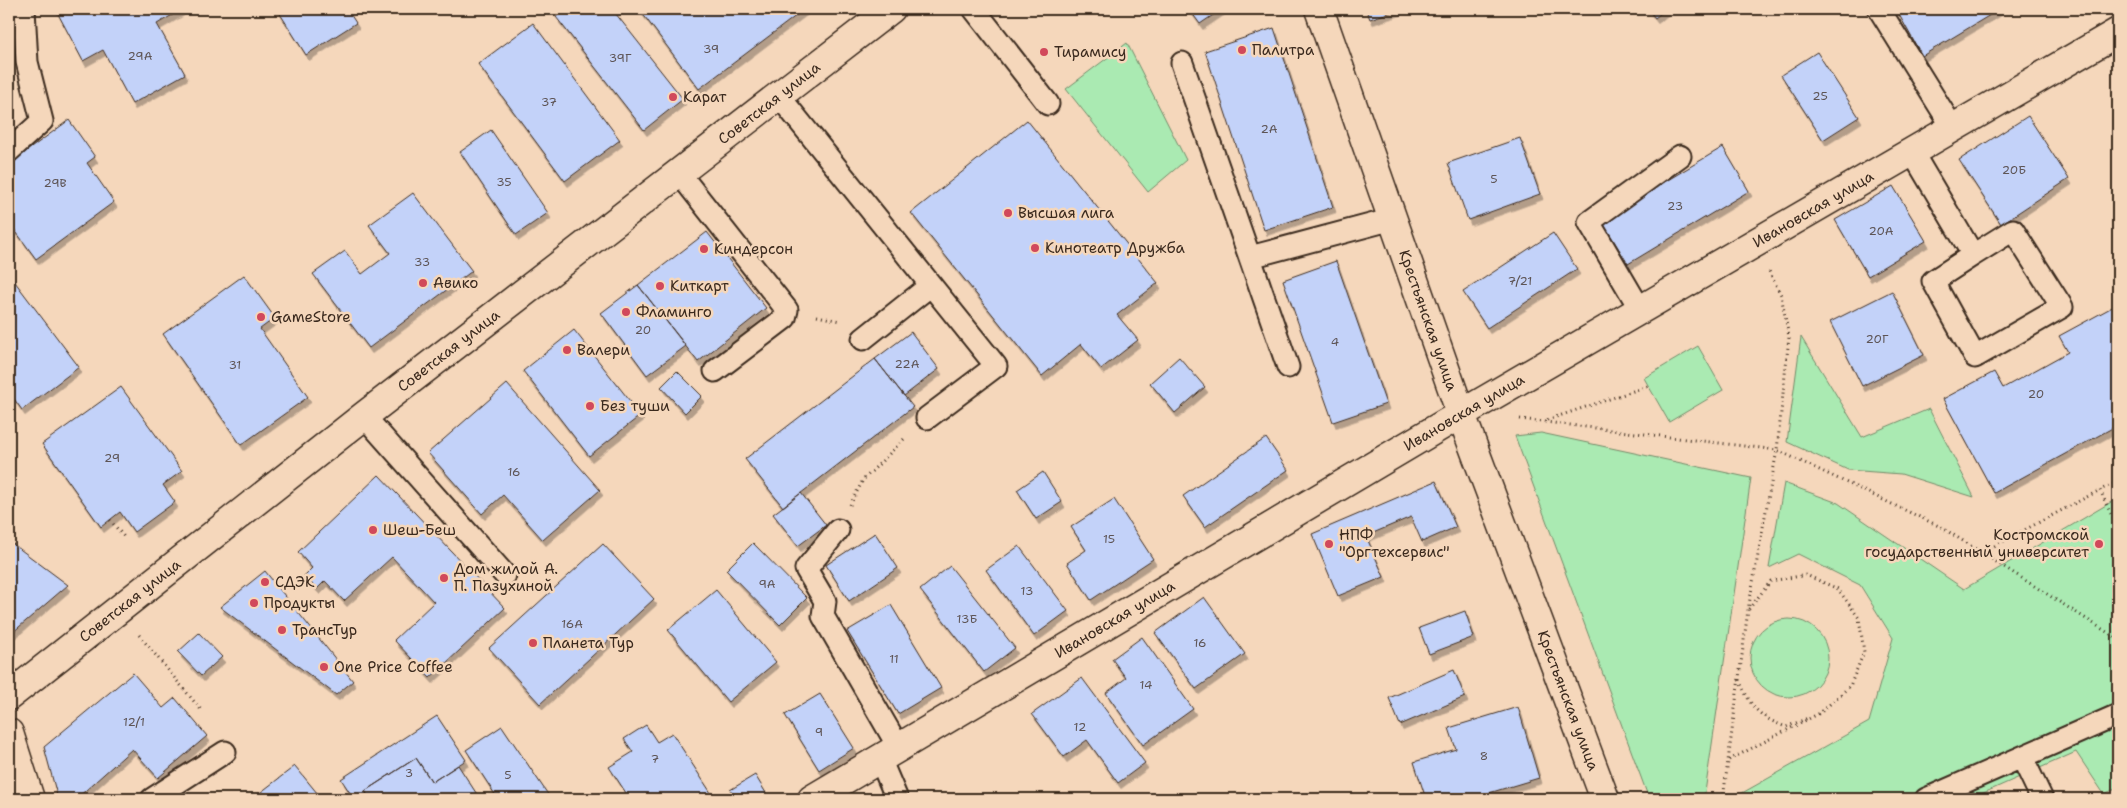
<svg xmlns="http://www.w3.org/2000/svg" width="2127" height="808" font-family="'Shantell Sans',sans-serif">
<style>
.green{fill:#aaeab2;stroke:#728a68}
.building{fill:#c3d2f9;stroke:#3b2a1e;filter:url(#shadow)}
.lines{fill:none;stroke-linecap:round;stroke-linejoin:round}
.lane-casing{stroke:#3b2a1e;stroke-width:25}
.street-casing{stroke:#3b2a1e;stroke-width:31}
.secondary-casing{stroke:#3b2a1e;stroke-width:31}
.path{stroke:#3b2a1e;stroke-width:3;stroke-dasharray:1 4;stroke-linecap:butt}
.lane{stroke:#f5d7bb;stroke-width:21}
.street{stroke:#f5d7bb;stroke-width:28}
.secondary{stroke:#f5d7bb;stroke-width:28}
.poi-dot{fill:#d1495b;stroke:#f5d7bb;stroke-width:2}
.labels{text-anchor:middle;stroke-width:5;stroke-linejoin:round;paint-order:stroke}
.number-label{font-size:12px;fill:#5d5455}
.poi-label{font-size:15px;fill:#3b2a1e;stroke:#f5d7bb;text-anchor:start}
.street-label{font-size:15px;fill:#3b2a1e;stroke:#f5d7bb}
</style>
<defs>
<filter id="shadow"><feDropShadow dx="3" dy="5.5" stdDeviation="0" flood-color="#0004"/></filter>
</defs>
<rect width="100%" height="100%" fill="#f5d7bb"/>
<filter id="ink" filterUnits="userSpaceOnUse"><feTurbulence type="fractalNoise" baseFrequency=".02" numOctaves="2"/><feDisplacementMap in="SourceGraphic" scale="10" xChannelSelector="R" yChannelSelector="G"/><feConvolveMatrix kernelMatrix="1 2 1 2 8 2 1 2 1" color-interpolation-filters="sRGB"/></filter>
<g filter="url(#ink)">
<!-- green -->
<path class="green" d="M1127,43L1186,160L1148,192L1066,89Z
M1801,337L1862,437L1929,409L1974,497L1901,474L1848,470L1787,442Z
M1698,346L1723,390L1669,422L1644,378Z
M1541,433L1751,478L1704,799H1649L1515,436Z
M1784,483L1838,503L1964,589L2118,498V788L2104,794L2076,752L1970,799H1736L1735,797L1869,722L1893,638L1860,585L1798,554L1769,568Z
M1750 658a39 39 0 1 1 78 0a39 39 0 1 1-78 0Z"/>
<!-- building -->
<path class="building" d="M62,9H180L181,10L157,24L185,74L132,104L103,50L83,61L57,12Z
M277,9H347L356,23L306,55Z
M566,9H612L683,99L644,130L556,17Z
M639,9H805L699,89Z
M1189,9H1222L1200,24Z
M1366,9H1400L1370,19Z
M1648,9H1666L1655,18Z
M1900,9H2000L1922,56L1897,11Z
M533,23L620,140L565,181L478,64Z
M1274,28L1333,207L1264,230L1205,51Z
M1817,52L1859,117L1823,140L1781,75Z
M2028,116L2069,179L2001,224L1959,160Z
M69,120L95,157L87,163L114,202L36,259L14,229L9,234V164Z
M1027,120L1158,283L1117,315L1138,340L1101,369L1081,344L1042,376L911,213Z
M491,130L548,213L516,235L460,152Z
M1520,138L1540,194L1468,220L1448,163Z
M1723,147L1749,191L1628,264L1601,220Z
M1893,186L1926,241L1868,276L1835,220Z
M413,193L472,271L369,348L313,274L345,251L362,274L390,253L369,225Z
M707,232L766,308L698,362L638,285Z
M1553,233L1577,269L1487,328L1463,292Z
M1336,261L1386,404L1333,422L1283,280Z
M9,274L79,367L22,410L9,392Z
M244,275L275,318L260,329L308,397L241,445L163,334Z
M638,285L686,346L647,375L601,313Z
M1892,291L1924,355L1862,386L1830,322Z
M2118,304V425L1994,493L1943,399L1994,372L2003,388L2068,352L2059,336Z
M574,330L641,415L589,456L523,371Z
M911,332L939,369L904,396L875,359Z
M1179,357L1205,387L1175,413L1150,383Z
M875,359L913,407L783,507L745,459Z
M677,371L702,396L685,413L661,387Z
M507,384L600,490L543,540L503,495L482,514L428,453Z
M121,387L182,471L163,485L175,502L134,532L120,512L101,527L42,444Z
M1266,438L1288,470L1205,527L1183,496Z
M1043,472L1062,502L1036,519L1017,490Z
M379,475L505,608L430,678L394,640L434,602L392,557L344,601L325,581L317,589L304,576L312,568L298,552Z
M1436,481L1456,527L1422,542L1411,517L1366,536L1384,577L1338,596L1312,534Z
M801,493L826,525L798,546L773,514Z
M1114,499L1153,559L1091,600L1067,563L1086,550L1071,527Z
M875,533L898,568L849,601L826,565Z
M9,541L68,585L12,633L9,632Z
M753,543L807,598L780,625L726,570Z
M603,544L654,599L540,704L489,648Z
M1019,546L1068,611L1034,636L986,570Z
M950,566L1015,648L984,672L920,590Z
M265,571L353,681L336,695L220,607Z
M716,590L776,662L728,702L668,630Z
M1204,597L1245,654L1196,689L1155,633Z
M891,605L941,688L898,714L847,631Z
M1465,611L1474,637L1429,654L1419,628Z
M199,633L222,657L201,676L178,652Z
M1142,637L1193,709L1143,745L1106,693L1126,678L1112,659Z
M1454,670L1465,697L1400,725L1389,698Z
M133,673L163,708L175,698L207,736L158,778L132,749L76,799H58L44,747Z
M1082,678L1145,763L1118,783L1087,740L1064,757L1032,714Z
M820,694L854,748L819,770L785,715Z
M1518,707L1539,778L1469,799H1426L1414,762L1456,749L1449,728Z
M437,716L466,760L432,782L416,758L365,791L370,799H354L341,779Z
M646,725L657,742L672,733L715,799H630L609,767L633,752L624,739Z
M502,726L551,799H498L466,750Z
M416,758L432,782L458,765L480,799H370L365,791Z
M295,766L322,799H252Z
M755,775L769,798L736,799L730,790Z
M1546,794L1548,799H1531Z"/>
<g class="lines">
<defs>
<path id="lane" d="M974,9L1048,104
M1879,9L1953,128
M1182,63L1288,367
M779,96L996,366L927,418
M9,151L42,121L27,62L24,9
M1912,152L1973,255L2013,230L2062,307L1975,357L1933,281L1973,255
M679,173L787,310L785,318L715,371
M1250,257L1393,219
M1640,309L1589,222L1680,156
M863,339L931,285
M364,416L505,575
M838,530L806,569L825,601L823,616L899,748
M2022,757L2042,799
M880,759L897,799
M152,799L225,752
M1926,799L2118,715"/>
<g id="street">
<path id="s1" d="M1319,9L1461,414L1605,799"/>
<path id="s2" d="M812,799L1461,414L2118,32"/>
</g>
<g id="secondary">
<path id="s3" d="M9,696L364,416L891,9"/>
<path d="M9,733L30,799"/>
</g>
</defs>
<!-- lane casing -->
<use href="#lane" class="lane-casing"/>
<!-- street casing -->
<use href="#street" class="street-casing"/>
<!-- secondary casing -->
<use href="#secondary" class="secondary-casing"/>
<!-- path -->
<path class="path" d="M817,316L840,321
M1520,419L1777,450L1941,527L2118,639
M1547,420L1648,386
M2118,482L2100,490L2118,530
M850,505L863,480L906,437
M110,520L125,538
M1981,553L2100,490
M139,635L202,711
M1739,680C1752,708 1757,716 1786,727L1808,718
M1729,760L1820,713L1850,686L1864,652L1859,618L1838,589L1806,575L1771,581L1748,610
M1723,799L1748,610L1777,450L1789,337L1781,295L1769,271"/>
<!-- lane -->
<use href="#lane" class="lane"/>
<!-- street -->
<use href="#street" class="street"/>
<!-- secondary -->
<use href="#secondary" class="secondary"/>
</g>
</g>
<!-- markers -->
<g class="poi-dot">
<circle cx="1242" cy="50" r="5"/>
<circle cx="1044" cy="52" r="5"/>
<circle cx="673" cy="97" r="5"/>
<circle cx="1008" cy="213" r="5"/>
<circle cx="1035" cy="248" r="5"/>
<circle cx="704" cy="249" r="5"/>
<circle cx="423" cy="283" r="5"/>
<circle cx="660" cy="286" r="5"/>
<circle cx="626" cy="312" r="5"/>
<circle cx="261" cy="317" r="5"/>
<circle cx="567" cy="350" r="5"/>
<circle cx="590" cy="406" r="5"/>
<circle cx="373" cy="530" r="5"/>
<circle cx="1329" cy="544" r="5"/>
<circle cx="2099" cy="544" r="5"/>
<circle cx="444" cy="578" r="5"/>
<circle cx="265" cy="582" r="5"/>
<circle cx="254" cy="603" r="5"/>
<circle cx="282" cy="630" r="5"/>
<circle cx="533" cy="643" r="5"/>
<circle cx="324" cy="667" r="5"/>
</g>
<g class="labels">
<!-- number labels -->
<g class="number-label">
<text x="711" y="53">39</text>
<text x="140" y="60">29А</text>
<text x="620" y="62">39Г</text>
<text x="1820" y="100">25</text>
<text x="549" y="106">37</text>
<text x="1269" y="133">2А</text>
<text x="2014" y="174">20Б</text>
<text x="1494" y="183">5</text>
<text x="504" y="186">35</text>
<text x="55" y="187">29В</text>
<text x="1675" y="210">23</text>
<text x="1881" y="235">20А</text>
<text x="422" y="266">33</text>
<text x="1520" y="285">7/21</text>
<text x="643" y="334">20</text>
<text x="1877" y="343">20Г</text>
<text x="1335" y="346">4</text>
<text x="907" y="368">22А</text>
<text x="235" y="369">31</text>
<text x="2036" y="398">20</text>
<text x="112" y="462">29</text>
<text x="514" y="476">16</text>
<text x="1109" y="543">15</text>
<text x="767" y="588">9А</text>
<text x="1027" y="595">13</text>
<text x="967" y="623">13Б</text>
<text x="572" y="628">16А</text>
<text x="1200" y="647">16</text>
<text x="894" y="663">11</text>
<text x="1146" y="689">14</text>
<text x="134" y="726">12/1</text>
<text x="1080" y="731">12</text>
<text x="819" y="736">9</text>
<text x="1484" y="760">8</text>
<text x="655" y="763">7</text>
<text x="409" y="777">3</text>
<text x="508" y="779">5</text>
</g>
<!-- poi labels -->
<g class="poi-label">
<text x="1252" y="55">Палитра</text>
<text x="1054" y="57">Тирамису</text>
<text x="683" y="102">Карат</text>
<text x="1018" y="218">Высшая лига</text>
<text x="1045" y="253">Кинотеатр Дружба</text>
<text x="714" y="254">Киндерсон</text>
<text x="433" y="288">Авико</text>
<text x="670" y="291">Киткарт</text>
<text x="636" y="317">Фламинго</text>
<text x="271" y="322">GameStore</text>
<text x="577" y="355">Валери</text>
<text x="600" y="411">Без туши</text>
<text x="383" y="535">Шеш-Беш</text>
<text x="1339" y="540">НПФ<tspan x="1339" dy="17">"Оргтехсервис"</tspan></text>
<text x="2089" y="540" text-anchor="end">Костромской<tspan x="2089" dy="17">государственный университет</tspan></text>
<text x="454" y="574">Дом жилой А.<tspan x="454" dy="17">П. Пазухиной</tspan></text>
<text x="275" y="587">СДЭК</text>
<text x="264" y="608">Продукты</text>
<text x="292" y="635">ТрансТур</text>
<text x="543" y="648">Планета Тур</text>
<text x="334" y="672">One Price Coffee</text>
</g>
<!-- street labels -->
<g class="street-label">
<text dy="5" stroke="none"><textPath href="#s3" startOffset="964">Советская улица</textPath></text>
<text dy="5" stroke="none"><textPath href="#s2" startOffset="1162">Ивановская улица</textPath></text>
<text dy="5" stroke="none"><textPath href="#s1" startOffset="330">Крестьянская улица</textPath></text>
<text dy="5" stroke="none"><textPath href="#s3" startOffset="559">Советская улица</textPath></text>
<text dy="5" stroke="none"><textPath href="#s2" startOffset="758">Ивановская улица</textPath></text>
<text dy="5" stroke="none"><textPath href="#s3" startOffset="154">Советская улица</textPath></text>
<text dy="5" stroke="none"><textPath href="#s2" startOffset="352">Ивановская улица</textPath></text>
<text dy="5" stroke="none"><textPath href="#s1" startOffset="735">Крестьянская улица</textPath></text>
</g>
</g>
<!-- margin -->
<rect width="2127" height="808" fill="none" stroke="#f5d7bb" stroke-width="30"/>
<rect x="15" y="15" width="2097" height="778" fill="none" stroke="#3b2a1e" stroke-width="2" filter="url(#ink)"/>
</svg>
